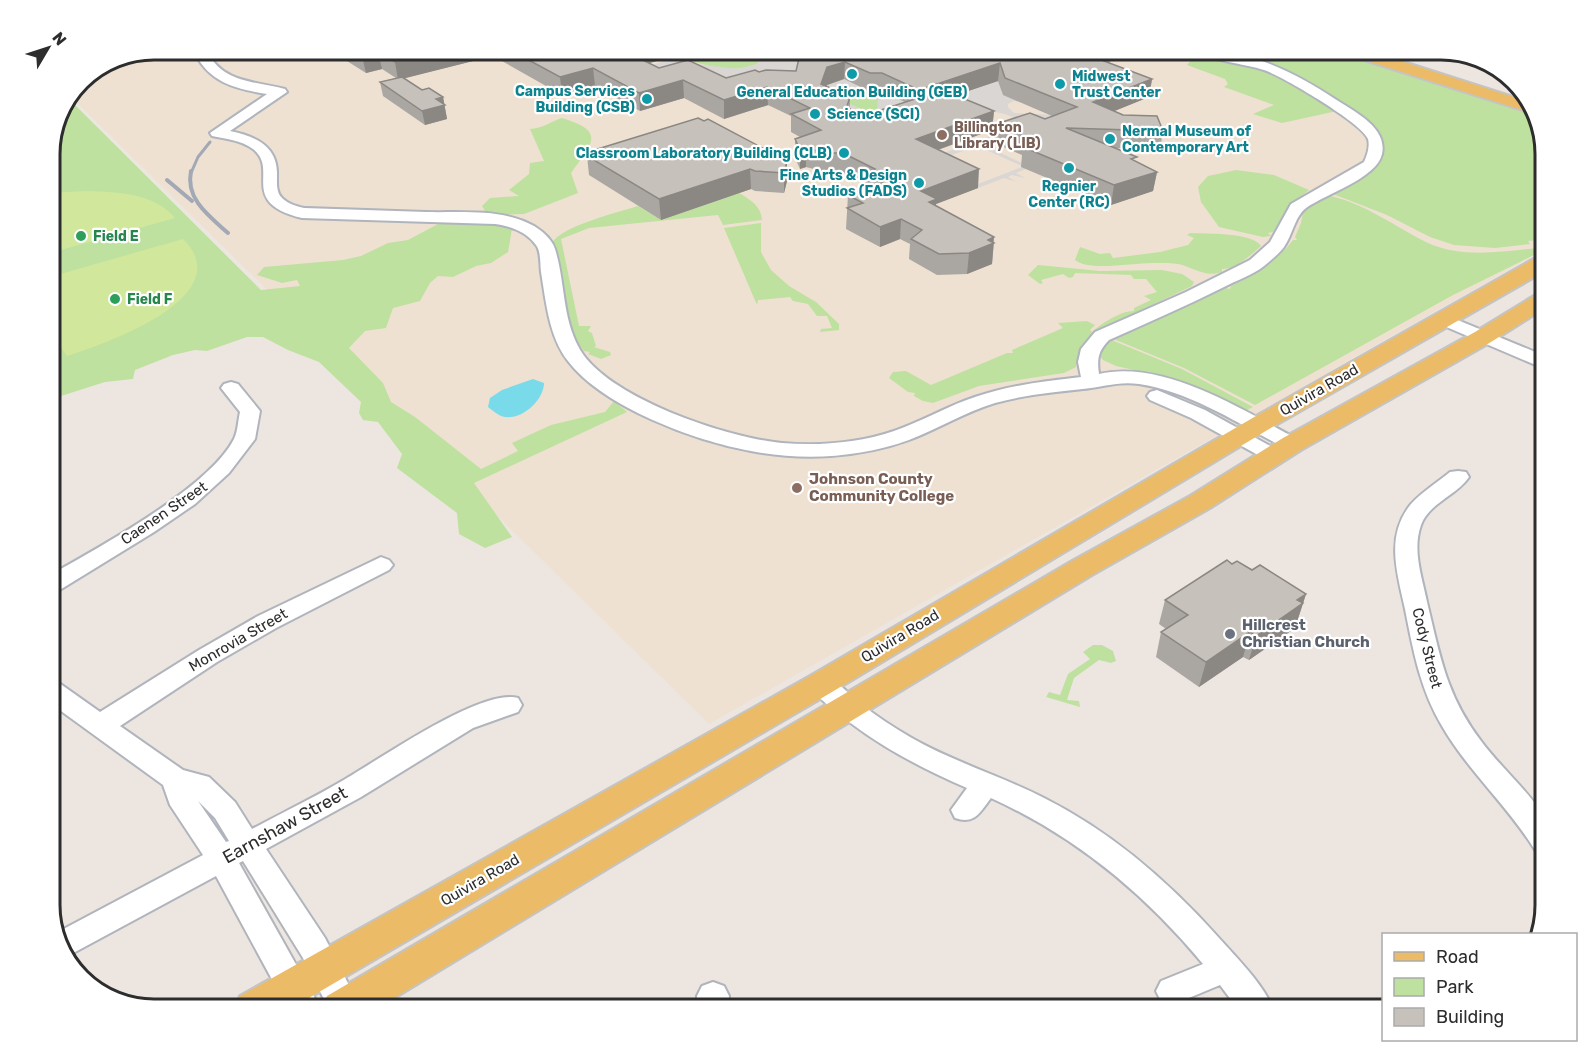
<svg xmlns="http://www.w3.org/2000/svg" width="1595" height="1059" font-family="Rubik,sans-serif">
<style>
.education{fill:#eee1d1}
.green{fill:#bee19f}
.pitch{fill:#d1e89c}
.plaza{fill:#dad6d3;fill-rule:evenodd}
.water{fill:#79dbea}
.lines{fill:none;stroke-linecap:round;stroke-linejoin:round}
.minor-casing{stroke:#b0b4bc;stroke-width:4}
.major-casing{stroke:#c4c4c4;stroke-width:4}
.minor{fill:#fff;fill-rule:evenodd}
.major{fill:#ebbb68;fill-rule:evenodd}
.rail-far1{stroke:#a3a8b6;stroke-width:3}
.rail{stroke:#a3a8b6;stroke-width:4}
.wall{fill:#aaa6a1;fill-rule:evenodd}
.shaded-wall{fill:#8b8783}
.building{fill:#c6c1bb;stroke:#8b8783;stroke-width:1.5}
.culture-dot{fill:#0f9aa8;stroke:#fff;stroke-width:2}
.education-dot{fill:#8d6e63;stroke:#fff;stroke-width:2}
.leisure-dot{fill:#2e9e5b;stroke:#fff;stroke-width:2}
.worship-dot{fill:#6b7280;stroke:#fff;stroke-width:2}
.labels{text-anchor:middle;stroke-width:4.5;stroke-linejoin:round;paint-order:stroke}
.far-culture-label{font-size:14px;font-weight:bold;fill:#0d838f;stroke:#fff;text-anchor:start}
.far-education-label{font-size:14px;font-weight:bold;fill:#785e54;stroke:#fff;text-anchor:start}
.far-leisure-label{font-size:14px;font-weight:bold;fill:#27864d;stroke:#fff;text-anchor:start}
.street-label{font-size:15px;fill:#2d2d2d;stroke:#fff}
.education-label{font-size:15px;font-weight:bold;fill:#785e54;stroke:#fff;text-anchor:start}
.worship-label{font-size:15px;font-weight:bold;fill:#5b616d;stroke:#fff;text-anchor:start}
.near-street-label{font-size:18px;fill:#2d2d2d;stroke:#fff}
.rim{fill:none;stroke:#2d2d2d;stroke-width:3}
</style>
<rect width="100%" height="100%" fill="#ede6e0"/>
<!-- education -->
<path class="education" d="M154,49L1327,50L1545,154V249L709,724L72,98L80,80L114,57Z"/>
<!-- green -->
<path class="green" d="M761,49V58L757,64C732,74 706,66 683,58L679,50Z
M1132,49H1190L1191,52C1181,60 1141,62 1129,55Z
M1208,50H1331L1535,116L1545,154V239L1528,241L1530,244L1495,248L1454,245L1430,237L1387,215L1333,194L1332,192L1375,166C1385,154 1384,145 1377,132L1297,75L1260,62Z
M1217,57L1273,71L1337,111L1282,123L1253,114L1274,105L1224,87L1228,84L1225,79L1187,65L1191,60Z
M866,92L879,98L877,112L865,111L841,100Z
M71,101L261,290L300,286L297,280L282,283L257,275L264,267L343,260L361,256L388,243L408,240L440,223L454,219L508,225L512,229L508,252L491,263L476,266L453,277L438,276L430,283L420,301L393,308L386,328L365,331L349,348L383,383L391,402L415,417L481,469L518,451L512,443L551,425L605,412L614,401L627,412L474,483L512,537L485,548L459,534L457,513L397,468L402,454L378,422L363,420L359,413L361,402L319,362L288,350L263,337H247L207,351L195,350L173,355L135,370L133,379L105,382L61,396L50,394V147Z
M562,118C608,132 591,144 571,173L578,193L524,214L488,215L482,206L490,198L519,196L509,190L529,174L530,163L544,161L530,129C543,128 550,122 562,118Z
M1236,170L1274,175L1309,190L1288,207L1273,232L1268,233L1271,236L1263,237L1219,227L1201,202L1198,187L1208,176Z
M739,193C751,200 761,206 762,220L723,225L718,215L589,228L561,239L579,326H591L588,331L592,333L596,346L594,347L610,352L611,355L601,359L588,354L590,352L584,351C561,322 559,280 552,244C558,227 619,212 638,206L661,220Z
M1325,195C1362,201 1397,228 1428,243C1460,258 1502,252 1537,248L1542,251L1453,295L1255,405L1184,368L1111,338C1148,318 1188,306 1226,288L1230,289L1231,286C1254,274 1277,262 1293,240H1297L1295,237L1301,223L1304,207Z
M761,223V252L771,270L789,286L816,302L839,324V330L820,332L821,329L832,328L827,316H817L808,304L793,301L790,297L758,300L757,305L724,228Z
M1190,233C1207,234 1252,232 1261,246C1251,255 1236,269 1222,269V272C1205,278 1193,267 1178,264C1173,263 1162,263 1156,263C1137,262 1089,272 1075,260L1080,247L1100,254L1110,253L1113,258L1160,252L1188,245L1194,238L1187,235Z
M1038,265L1100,271L1162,270L1182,274L1194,282L1192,286L1097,331L1094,330C1104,322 1121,311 1134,311V308L1151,300L1144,296L1157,292L1146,279H1134L1131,275L1075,273L1073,277L1069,278L1063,274L1041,280L1043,283L1040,284L1028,275Z
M1087,321L1095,325L1090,330L1093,333L1081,346L1076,367L1064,373L979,386L933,403L923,401L914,396L915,393L908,392L889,378L893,372L906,371L931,385L1007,353H1013L1012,350L1063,328L1058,323Z
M1109,339L1182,369L1253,407L1243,412L1182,381L1116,366L1103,360L1098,354L1099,344Z
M1093,645H1102L1113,651L1116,661L1111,663L1099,660L1074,678L1067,700L1079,701L1080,707L1046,697L1049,692L1060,695L1068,674L1090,659L1083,652Z"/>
<!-- pitch -->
<path class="pitch" d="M87,191C118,192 154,193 175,218L50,253V193Z
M183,239C241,296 106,344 67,356L50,332V277Z"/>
<!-- plaza -->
<path class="plaza" d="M658,50H679L683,58L697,64L738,69L757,64L761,58V50H914L923,54L924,58L904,50L880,57L839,80L848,78L878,92L943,100L985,83L989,84L999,80L1022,103L1014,101L1008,104V107L1014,113L1099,117L1021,129L982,144L1026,165L1022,166L977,146L932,162L978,184L1022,167L1026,169L1016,173L1025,178L1012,175L1008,177L1017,182L1004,178L978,188L921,161L811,97L743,111L650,66L672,58ZM866,92L878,98L877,112L865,111L842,100ZM981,109L1005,114L1022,121L999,133L992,130L987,132L993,135L927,159Z"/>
<!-- water -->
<path class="water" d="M533,379L544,383C544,401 519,423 501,416C497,414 492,410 488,407L490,398L502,390Z"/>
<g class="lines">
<defs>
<path id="minor" d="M193,49H206C221,83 254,81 285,89L287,92L230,131C255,136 278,146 277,175C277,183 276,192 282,198C288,204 296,206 304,208C345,209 386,211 426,212C460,213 503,208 534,226C542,231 552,239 555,249C565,281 562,315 578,346C603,397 728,438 782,443C818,446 859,443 894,431C923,421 949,405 978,396C1011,385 1046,381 1081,377L1078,362L1081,349L1095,332L1186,292L1250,260L1270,242L1291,204L1364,162C1367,156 1370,146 1368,139C1362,123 1282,76 1264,70C1246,64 1205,60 1192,49C1247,49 1291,70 1335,99C1353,111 1388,127 1382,154C1377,178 1326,194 1306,208C1295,216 1292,236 1284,247C1279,254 1271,260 1264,266C1253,275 1237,280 1224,287C1186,306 1147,323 1109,340C1098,351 1097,359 1099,374C1164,359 1244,411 1299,440L1302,444L1299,448L1292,450L1285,448C1239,424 1191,392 1139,384C1119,381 1103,387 1083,389C1054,392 1024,395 995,403C965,412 938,429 909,440C860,458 802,461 751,451C695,441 603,407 568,361C549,337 546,302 541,272C540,264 541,251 536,245C527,232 510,226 495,224L302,218C237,202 280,170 253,149C241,140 225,139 212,136L210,133L267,94C235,89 207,82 193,49Z
M1443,314L1545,356V369L1437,323L1434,319L1437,315Z
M231,382L238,384L260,411L255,439L229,473L195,504L154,532L58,591L50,593V575C98,548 209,488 234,439C238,431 238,420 240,412L221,388L224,384Z
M1157,390L1205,410L1281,452L1285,456L1281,460L1274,462L1267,460L1191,418L1150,400L1147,396L1150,392Z
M1458,471L1466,472L1469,477C1456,496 1429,503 1421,525C1412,550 1422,577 1427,602C1440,656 1446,695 1481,741C1501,768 1528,790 1545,818V854L1535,850C1508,806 1468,771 1442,726C1420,689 1413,650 1405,609C1397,572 1385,536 1411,504C1422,492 1438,482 1450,472Z
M381,557L389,560L393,565L389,570L276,628L217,662L120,726L183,770L209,777L235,802L252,829C282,813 313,798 342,781C377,761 482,687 518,698L522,705L518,712L473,728L361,797L266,849L325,938L361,1009H329L303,958L243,861L239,863L321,1009H288L216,876L64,958L56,933L203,855L170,805L163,785L50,703V681L59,683L100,712L199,650L258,616ZM198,801L215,818L229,841L226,842Z
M821,675C837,679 848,694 861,704C876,716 893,727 910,737C953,762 1002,776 1046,799C1113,833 1169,882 1219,938C1236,957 1264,985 1273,1009H1238L1220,985L1172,1005L1161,1001L1156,991L1161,981L1203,964C1144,893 1075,836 991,798C980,812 975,825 955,818L951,810L967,788C907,762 860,735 812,691L808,684L812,677Z
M713,982L724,986L729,996L728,1009H696L697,996L702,986Z"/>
<path id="major" d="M1337,49H1363L1532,103L1535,114L1339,52Z
M1545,256V271L1274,426L832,692L290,1009H234L240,996L810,676L1256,416L1537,257Z
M1545,292V308L1491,342L1301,450L1210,508L1092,575L376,1009H321L327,996L1072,561L1190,496L1283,438L1475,332L1537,294Z"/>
</defs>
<!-- minor casing -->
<use href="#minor" class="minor-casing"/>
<!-- major casing -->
<use href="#major" class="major-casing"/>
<!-- minor -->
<use href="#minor" class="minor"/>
<!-- major -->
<use href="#major" class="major"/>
<!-- rail-far1 -->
<path class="rail-far1" d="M191,173L198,157L210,142"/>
<!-- rail -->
<path class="rail" d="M191,171C185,199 209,216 228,233
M167,180L192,201"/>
</g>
<!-- wall -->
<path class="wall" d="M338,50H656L657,61L649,63L659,68L726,78L759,72L796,71L798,62L785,56V50H889L911,58L1036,51L1110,59V63L1152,79L1149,97L1114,111L1163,131L1160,150L1116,148L1136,162L1157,172L1153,191L1111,205L1021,167L1022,155L994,143L996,124L1045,119L1052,116L1003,95L998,81L956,95L994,111L992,130L938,150L978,188L936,204V206L994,243L992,264L967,274L937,275L909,259L910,244L900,239L880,247L846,229L848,195L869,187V186L843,172H825L806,167L800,169L795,158V139L800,137L791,132V116L768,105L724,119L684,98L640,111L595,86L562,95L493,56L404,78L422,90L443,97L447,119L425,125L383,96L380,82L396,78L382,69L366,73L339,56ZM844,79L869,91H881L905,102L859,117L850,108V97L827,86V85Z
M588,152L787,161V181L784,193L755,191L751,189L661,220L589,175L587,156L589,155Z
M1232,564L1306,594L1295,628L1249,660L1243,657L1199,687L1156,657L1161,632L1166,629L1159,624L1165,600Z"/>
<!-- shaded-wall -->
<path class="shaded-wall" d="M447,50H492L493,56L398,80L395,62Z
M635,50H656L657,61L628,69L626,52Z
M378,52L382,69L366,73L362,56Z
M845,62L844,79L827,85L821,102V84L827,67Z
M1000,63L998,81L918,108L919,90Z
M593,68L595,86L562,95L560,77Z
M1152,79L1149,97L1090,121L1093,102Z
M683,80L684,98L640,111L639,93Z
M767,87L768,105L724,119V100Z
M443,97L447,119L425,125L422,111L436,99Z
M994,111L992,130L915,158L916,139Z
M806,148V167L800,169V149Z
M787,161V181L784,193V173Z
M750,169L751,189L661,220L659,199Z
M979,169L978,188L936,204L935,219L921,191Z
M1157,172L1153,191L1111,205L1114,185Z
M901,219L900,239L880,247V227Z
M994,237L992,264L967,274L969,253L988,240Z
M1306,594L1295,628L1249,660L1256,636L1297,600Z
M1250,632L1243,657L1199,687L1206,662Z"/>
<!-- building -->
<path class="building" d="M353,50H447L395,62L378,52L362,56Z
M510,50H635L626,52L659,68L688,60L726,78L755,70L759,72L766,70L796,71L801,50H889L911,58L937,50H1033L1036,51L1072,52L1079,50H1085L1110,59L1104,61L1152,79L1093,102L1123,115L1157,116L1163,131L1066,128L1137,157L1131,159L1157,172L1114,185L1023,147L1037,142L996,124L1030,113L1045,119L1077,107L1005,78L1000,63L919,90L882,73H870L845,62L827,67L821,84L850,97L847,106L859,117L943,90L994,111L916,139L979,169L921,191L937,199L929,202L994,237L988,240L994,243L969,253L939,254L911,239L922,230L901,219L880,227L847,208L863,203L848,195L888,180L870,171L875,169L843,153H825L806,148L800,149L795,139L821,130L791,114L810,108L767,87L724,100L683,80L639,93L593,68L560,77Z
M402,77L422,90L429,88L443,97L436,99L445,105L422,111L380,82Z
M698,118L704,121L708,119L787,161L784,173L755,171L750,169L659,199L587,156L592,154L588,152Z
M1227,560L1232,564L1237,561L1252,570L1260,565L1306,594L1297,600L1303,603L1256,636L1250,632L1206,662L1161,632L1188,615L1165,600Z"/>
<!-- markers -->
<g class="culture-dot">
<circle cx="852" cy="74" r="6"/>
<circle cx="1060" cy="84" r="6"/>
<circle cx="647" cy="99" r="6"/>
<circle cx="815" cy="114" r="6"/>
<circle cx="1110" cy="139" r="6"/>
<circle cx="844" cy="153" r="6"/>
<circle cx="1069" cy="168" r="6"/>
<circle cx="919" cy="183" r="6"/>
</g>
<g class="education-dot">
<circle cx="942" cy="135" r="6"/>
<circle cx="797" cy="488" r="6"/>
</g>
<g class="leisure-dot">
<circle cx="81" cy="236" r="6"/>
<circle cx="115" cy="299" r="6"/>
</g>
<circle class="worship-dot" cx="1230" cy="634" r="6"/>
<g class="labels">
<!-- far-culture labels -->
<g class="far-culture-label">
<text x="1072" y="81">Midwest<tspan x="1072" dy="16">Trust Center</tspan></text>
<text x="635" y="96" text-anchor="end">Campus Services<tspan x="635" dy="16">Building (CSB)</tspan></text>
<text x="852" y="97" text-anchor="middle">General Education Building (GEB)</text>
<text x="827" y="119">Science (SCI)</text>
<text x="1122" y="136">Nermal Museum of<tspan x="1122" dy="16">Contemporary Art</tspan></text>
<text x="832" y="158" text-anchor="end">Classroom Laboratory Building (CLB)</text>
<text x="907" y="180" text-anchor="end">Fine Arts &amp; Design<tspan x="907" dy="16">Studios (FADS)</tspan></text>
<text x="1069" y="191" text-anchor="middle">Regnier<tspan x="1069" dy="16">Center (RC)</tspan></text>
</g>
<!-- far-education labels -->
<g class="far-education-label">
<text x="954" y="132">Billington<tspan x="954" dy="16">Library (LIB)</tspan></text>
</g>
<!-- far-leisure labels -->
<g class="far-leisure-label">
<text x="93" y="241">Field E</text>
<text x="127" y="304">Field F</text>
</g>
<!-- street labels -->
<g class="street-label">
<text transform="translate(1319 390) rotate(-30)" y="5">Quivira Road</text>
<text transform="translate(164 513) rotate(-34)" y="5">Caenen Street</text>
<text transform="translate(900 636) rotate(-31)" y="5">Quivira Road</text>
<text transform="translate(238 640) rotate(-30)" y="5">Monrovia Street</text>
<text transform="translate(1427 648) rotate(76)" y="5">Cody Street</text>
<text transform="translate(480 880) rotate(-30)" y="5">Quivira Road</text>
</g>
<!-- education labels -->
<g class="education-label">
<text x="809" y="484">Johnson County<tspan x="809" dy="17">Community College</tspan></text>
</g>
<!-- worship labels -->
<g class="worship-label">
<text x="1242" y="630">Hillcrest<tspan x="1242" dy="17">Christian Church</tspan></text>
</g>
<!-- near-street labels -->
<g class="near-street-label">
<text transform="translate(285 825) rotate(-29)" y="6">Earnshaw Street</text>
</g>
</g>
<!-- crop -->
<path d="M0 0H1595V1059H0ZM154 60H1441A94 94 0 0 1 1535 154V905A94 94 0 0 1 1441 999H154A94 94 0 0 1 60 905V154A94 94 0 0 1 154 60Z" fill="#fff" fill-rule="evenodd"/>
<path class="rim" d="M154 60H1441A94 94 0 0 1 1535 154V905A94 94 0 0 1 1441 999H154A94 94 0 0 1 60 905V154A94 94 0 0 1 154 60Z"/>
<!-- legend -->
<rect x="1382" y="933" width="195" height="108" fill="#ffffff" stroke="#ababab" stroke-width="1.5"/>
<rect x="1394" y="952" width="30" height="9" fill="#ebbb68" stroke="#ababab" stroke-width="1.5"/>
<text x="1436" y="963" font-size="18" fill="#2d2d2d">Road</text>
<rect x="1394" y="978" width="30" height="18" fill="#bee19f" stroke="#ababab" stroke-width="1.5"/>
<text x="1436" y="993" font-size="18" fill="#2d2d2d">Park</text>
<rect x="1394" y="1008" width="30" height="18" fill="#c6c1bb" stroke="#ababab" stroke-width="1.5"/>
<text x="1436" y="1023" font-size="18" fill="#2d2d2d">Building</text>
<!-- north arrow -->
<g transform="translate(48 48) rotate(51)" stroke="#ffffff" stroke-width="4.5" paint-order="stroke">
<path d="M0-4.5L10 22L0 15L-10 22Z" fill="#2d2d2d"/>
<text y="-9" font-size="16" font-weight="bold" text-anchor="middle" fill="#2d2d2d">N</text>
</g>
</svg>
